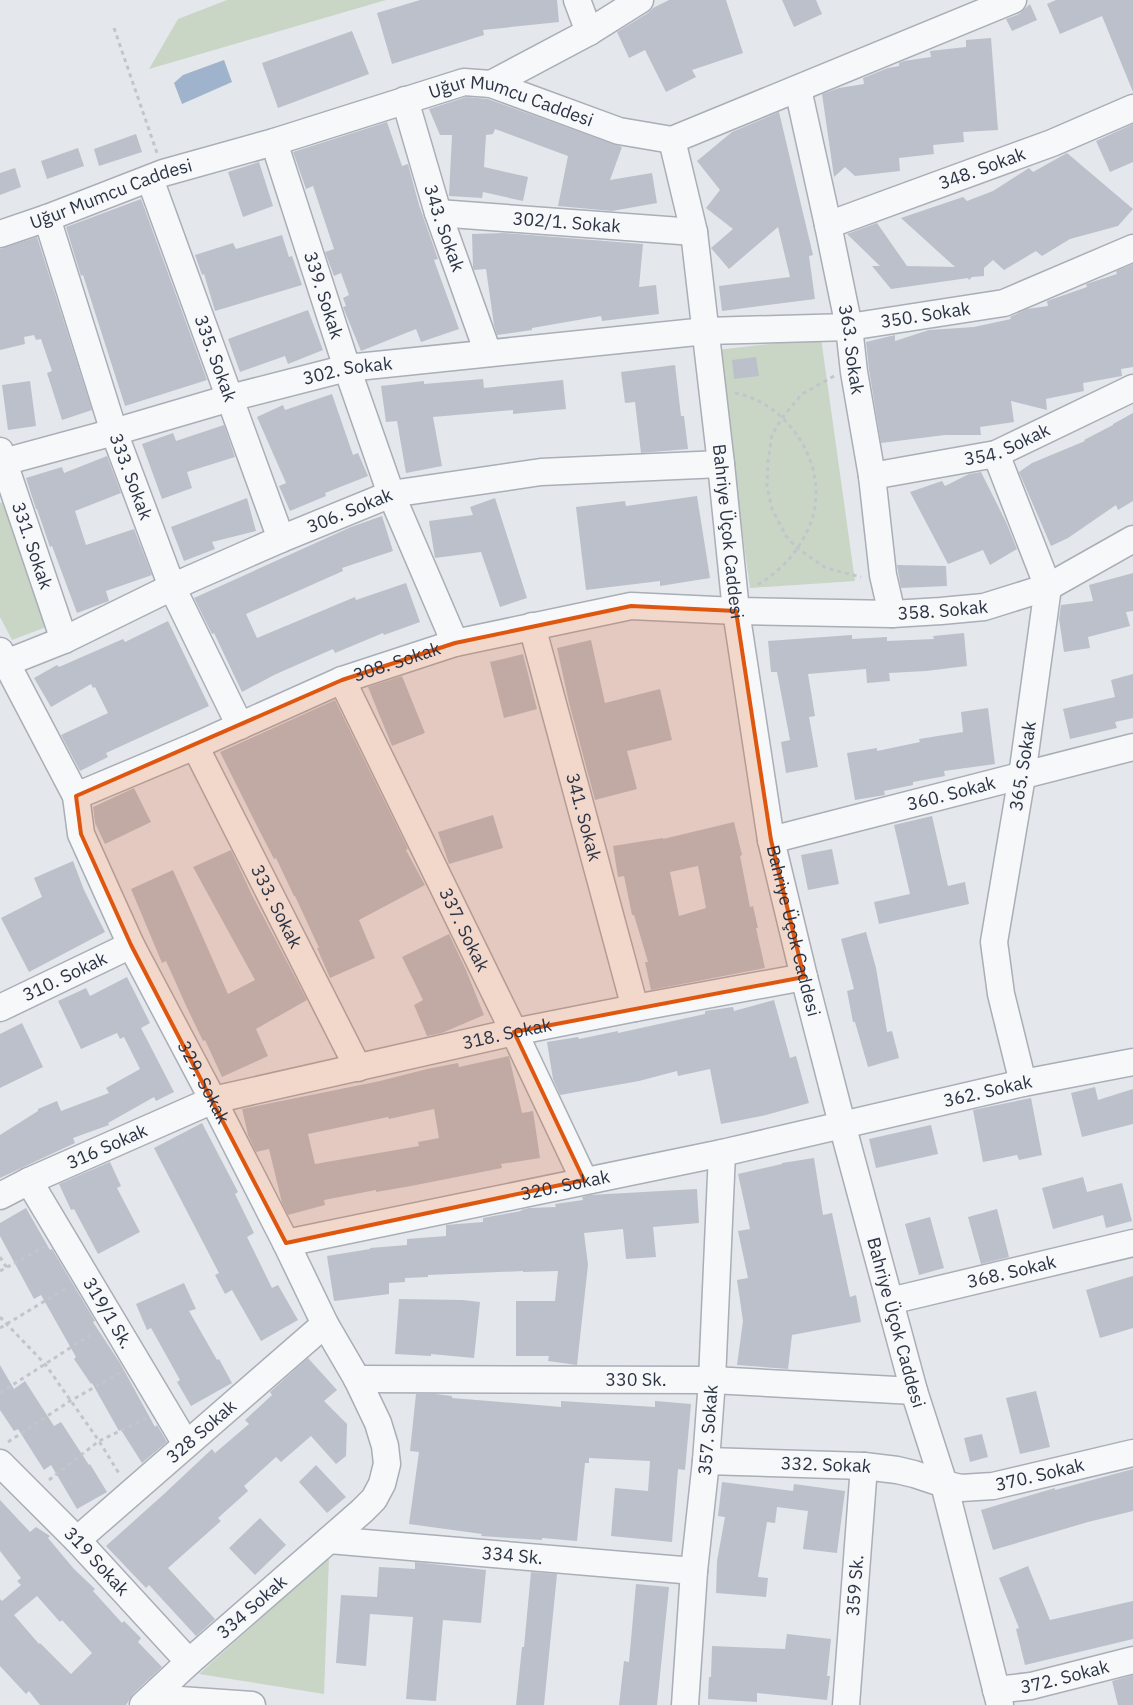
<svg xmlns="http://www.w3.org/2000/svg" width="1133" height="1705" font-family="'IBM Plex Sans',sans-serif">
<style>
.green{fill:#c9d6c5}
.water{fill:#9fb4cc}
.building{fill:#bbc0ca;fill-rule:evenodd}
.lines{fill:none;stroke-linecap:round;stroke-linejoin:round}
.minor-casing{stroke:#a9aeb7;stroke-width:29}
.path{stroke:#c2c5cb;stroke-width:3;stroke-dasharray:4 4;stroke-linecap:butt}
.minor{stroke:#f7f8fa;stroke-width:26}
.marked{fill:#df570f;fill-opacity:0.2;stroke:#df570f;stroke-width:4;stroke-linejoin:round}
.labels{text-anchor:middle;stroke-width:4;stroke-linejoin:round;paint-order:stroke}
.street-label{font-size:18px;fill:#2b3445;stroke:#f4f6f9}
</style>
<rect width="100%" height="100%" fill="#e4e7ec"/>
<!-- green -->
<path class="green" d="M227,0H386L149,69L178,19Z
M821,338L855,581L750,588L717,350Z
M13,499L54,624L12,640L0,617V503Z
M329,1557L324,1694L199,1674Z"/>
<!-- water -->
<path class="water" d="M224,60L232,82L182,104L174,83L183,75Z"/>
<!-- building -->
<path class="building" d="M420,0H557L559,22L483,30L484,35L392,64L377,13Z
M669,0H726L743,53L692,70L696,77L666,92L645,50L629,58L617,32L648,13L653,8Z
M782,0H816L822,14L794,27Z
M1056,0H1133V92L1102,16L1060,34L1047,4Z
M1030,4L1037,20L1012,31L1006,19L1019,14Z
M352,31L369,74L278,108L262,63Z
M991,38L998,130L963,132L964,142L933,145L934,154L899,158L900,171L855,176L845,167L834,177L822,94L839,88L864,84L863,78L888,68L899,66V63L904,61L931,57L930,51L966,47V40Z
M466,97L488,99L622,147L610,180L652,173L657,203L612,211L558,206L568,156L495,129L493,134L486,135L484,167L528,177L523,201L483,192L482,198L449,196L452,135H440L429,109Z
M779,112L813,255L809,256L815,299L722,311L719,286L790,277L778,227L729,269L711,248L733,229L706,208L720,190L697,161L732,132Z
M387,122L402,166L408,164L419,205L438,259L434,260L459,329L421,342L416,329L361,351L343,307L346,306L343,298L349,295L341,273L334,276L325,252L334,249L313,186L306,189L293,152Z
M1133,124V162L1110,172L1096,141Z
M136,134L142,152L99,166L94,149Z
M78,148L84,166L47,179L41,161Z
M1067,153L1133,209L1118,226L1070,239L1042,256L1036,251L1004,270L993,260L984,268V276L972,277L969,280L968,278L891,289L872,266H880L847,234L877,223L907,266L955,267L901,218L963,197L967,201L993,191L1029,168L1033,172Z
M259,162L273,206L243,217L228,172Z
M15,168L21,187L0,195V173Z
M141,199L207,380L125,406L83,275L81,276L66,227Z
M504,233L643,244L639,287L656,285L659,314L602,321L601,316L532,328V330L497,335L494,325L486,269L474,270L473,267L472,234Z
M282,235L289,257L292,256L302,285L215,311L204,274L202,275L195,255L233,243L236,249Z
M37,237L92,410L62,420L47,373L52,371L41,339L36,340L34,335L24,337L25,344L0,350V249Z
M1133,264V367L1121,369L1122,376L1083,383L1084,391L1046,399L1047,410L1011,401L1014,422L980,427L981,435H945L881,443L869,370L866,342L895,335V341L929,330L974,327L1011,319L1010,317L1027,309L1048,306L1047,301L1087,287L1086,284L1117,274L1116,271Z
M308,310L323,350L288,364L285,356L240,372L228,339Z
M756,357L759,376L734,379L732,360Z
M675,365L681,416H684L688,449L641,453L635,402L625,403L621,372Z
M483,379L484,388L563,380L566,409L513,414V410L433,417L442,466L406,473L397,421L386,422L381,386L424,381V384Z
M30,381L36,426L8,430L2,385Z
M332,394L353,455L358,453L368,476L325,493L326,496L290,511L279,486L286,483L257,417L283,405L285,410Z
M1133,413V501L1118,510L1116,505L1068,538L1051,546L1019,472L1032,463L1085,441L1084,440L1113,425V424Z
M224,425L235,457L187,472L192,488L162,499L142,444L173,433L176,441Z
M107,456L121,493L75,511L86,545L134,529L152,575L106,591L109,601L77,613L52,546L50,547L37,509H36L26,478L62,467L64,473Z
M981,472L1006,522L1017,549L990,565L983,550L948,564L910,492L942,481L945,486L969,474Z
M697,496L710,578L660,586V581L586,590L576,507L625,501L626,506Z
M247,498L256,531L212,542L215,549L184,561L171,527Z
M495,498L527,598L500,607L481,552L435,558L429,521L473,515L470,507Z
M382,516L393,551L342,568L343,571L246,614L257,638L355,597L356,600L406,583L420,622L384,635L383,633L335,653L333,649L274,675L242,692L214,633L212,634L194,598L351,527Z
M897,565L946,566L947,586L901,588Z
M1133,573V611L1126,612L1130,626L1088,637L1090,648L1064,652L1059,619L1061,605L1093,601L1089,585Z
M168,621L209,706L106,753L108,757L80,771L61,735L108,713L95,687L93,688L91,684L51,707L34,678L57,665L59,667L123,639L125,642Z
M964,633L967,666L926,671L889,673L890,681L867,683L866,669L808,674L815,716L809,717L818,767L786,773L781,742L790,740L777,672H771L768,641L852,635V639L887,637V641L934,639L933,636Z
M591,640L605,703L660,689L672,740L627,751L637,789L595,800L569,703L557,648Z
M523,654L537,709L504,718L490,662Z
M1133,674V718L1115,722L1117,728L1070,739L1063,709L1115,697L1111,680Z
M402,676L425,733L392,746L368,687Z
M335,700L408,849L406,850L425,885L359,920L375,958L330,978L317,948H319L295,896H294L276,858L274,859L256,824L220,752Z
M988,708L995,764L944,771L945,776L913,782V785L884,791L885,795L855,800L847,753L877,748V751L920,742L919,739L963,732L961,712Z
M134,788L151,822L105,844L95,823L93,807Z
M493,815L503,848L449,864L438,832Z
M932,816L948,886L965,882L969,904L879,924L874,902L910,894L894,825Z
M734,822L742,855L740,856L750,907L753,906L758,928H756L765,968L651,990L645,962H648L634,915H632L624,876L618,877L613,846L663,838V839ZM698,866L706,908L679,916L670,872Z
M832,849L839,884L808,890L801,855Z
M231,850L252,895L307,1000L256,1029L268,1056L222,1077L205,1040L203,1041L188,1010L166,961L162,963L131,889L173,870L228,994L255,980L193,867Z
M73,861L84,890L105,932L29,972L1,918L42,897L34,878Z
M866,932L876,968L887,1032L892,1031L899,1058L868,1067L855,1022H853L847,991L854,989L841,939Z
M449,934L466,970L484,1015L442,1033L427,1036L414,1005L423,1000L402,957Z
M127,977L150,1023L141,1028L174,1092L156,1101L154,1097L108,1123L109,1125L73,1138L75,1143L0,1178V1135L38,1111V1109L57,1101L61,1111L109,1093L106,1088L140,1069L124,1037L120,1039L117,1033L81,1049L58,1001L86,988L90,996Z
M774,1000L790,1058L796,1056L809,1103L766,1115L721,1124L710,1069L678,1076L677,1071L639,1081L560,1095L553,1079L547,1042L578,1037L579,1039L618,1031V1033L705,1014V1011L733,1007L734,1011Z
M22,1023L43,1067L0,1088V1034Z
M509,1056L522,1113L533,1111L540,1158L501,1164L502,1168L411,1186L376,1192V1190L324,1200L325,1205L288,1215L282,1203L269,1149L256,1152L248,1135L242,1109L380,1081L427,1069L458,1063L459,1067ZM434,1109L439,1138L418,1142L419,1146L315,1164L308,1134L388,1117L389,1119Z
M1095,1087L1098,1100L1133,1089V1124L1082,1137L1071,1093Z
M1031,1098L1042,1155L1019,1160L1017,1155L983,1162L973,1110Z
M202,1123L238,1192L235,1194L254,1233L247,1237L272,1288L278,1285L298,1320L261,1341L232,1290L225,1294L215,1275L219,1273L154,1148Z
M931,1125L938,1154L876,1168L869,1139Z
M814,1158L823,1215L832,1213L850,1297L856,1295L861,1322L792,1335L788,1369L737,1365L743,1321L737,1280L748,1278L738,1231L750,1229L738,1174L782,1164V1163Z
M110,1162L121,1186L117,1188L140,1232L98,1254L74,1209L71,1210L59,1184Z
M1083,1177L1087,1192L1122,1183L1132,1221L1106,1228L1103,1215L1053,1229L1042,1188Z
M697,1189L699,1223L653,1227L656,1257L626,1259L623,1229L584,1233L588,1265L577,1365L548,1361L549,1356H516V1301H555L558,1271L523,1272V1271L428,1275V1277L405,1278V1282L389,1283V1294L334,1301L327,1256L370,1249V1248L407,1245V1239L446,1236V1225L483,1222V1218L521,1211V1210L529,1208L556,1207L555,1204L583,1200L582,1197L590,1195Z
M26,1208L50,1250L52,1249L95,1321L93,1322L120,1363L155,1427L157,1425L167,1442L142,1463L121,1430L119,1431L92,1383L91,1384L74,1359L76,1357L41,1295L34,1299L0,1236V1223Z
M997,1209L1009,1257L981,1264L968,1217Z
M930,1217L944,1268L919,1275L905,1224Z
M1133,1276V1328L1100,1338L1086,1290Z
M184,1283L196,1309L189,1311L217,1360L219,1359L232,1383L191,1406L177,1382L180,1380L151,1328L147,1330L136,1304Z
M399,1299L463,1300L480,1302L474,1358L431,1354V1356L395,1354Z
M308,1358L337,1390L324,1401L347,1424L346,1456L336,1464L311,1436L281,1462L276,1457L244,1486L248,1491L218,1518L221,1521L168,1568L215,1619L196,1636L149,1585L146,1588L106,1546L164,1494L212,1449L215,1453L249,1424L245,1420L272,1395L270,1392Z
M0,1365L14,1389L25,1381L54,1426L61,1422L89,1465L90,1464L107,1492L77,1509L51,1465L44,1470L18,1429L14,1431L0,1410Z
M1036,1391L1050,1447L1020,1454L1006,1398Z
M416,1394H435L452,1396V1398L561,1407V1401L655,1407V1401L691,1404L685,1470L678,1469L672,1542L611,1536L615,1488L648,1491L650,1461L589,1458V1463H585L577,1541L542,1538V1540L481,1536L482,1534L409,1524L419,1452L410,1451Z
M982,1434L988,1457L970,1462L964,1438Z
M316,1465L346,1497L327,1513L299,1482Z
M1133,1469V1511L1088,1522L993,1550L981,1510L1055,1488V1490Z
M722,1482L793,1491L794,1484L845,1491L837,1553L803,1549L808,1511L777,1507L775,1523L767,1522L758,1577L768,1578L766,1597L716,1593L717,1561L725,1517L718,1516Z
M0,1500L30,1532L36,1527L50,1536L48,1538L74,1569L95,1589L93,1591L122,1623L124,1621L141,1638L138,1642L162,1667L133,1694L126,1705H40L29,1691L26,1694L0,1666V1599L2,1601L21,1585L17,1581L21,1578L0,1551ZM37,1596L60,1622L62,1620L92,1653L71,1674L40,1643L39,1644L14,1615Z
M260,1518L286,1545L255,1575L229,1548Z
M415,1562L486,1570L481,1623L443,1620L436,1701L406,1699L413,1617L370,1614L366,1666L336,1663L341,1595L377,1597L379,1567L415,1569Z
M1028,1566L1050,1620L1133,1601V1639L1025,1665L1016,1629L1019,1628L999,1578Z
M531,1572L557,1574L544,1705H516L522,1647H524Z
M636,1584L669,1587L657,1705H619L624,1661L629,1662Z
M787,1634L831,1639L827,1676H830L827,1700L757,1693V1702L708,1699L709,1677H711L712,1646L785,1649Z
M1133,1675V1705H1118L1112,1681Z"/>
<g class="lines">
<defs>
<g id="minor">
<path d="M577,0L589,32"/>
<path d="M491,84L589,32L640,0"/>
<path id="s1" d="M798,89L828,225L849,327L854,372L872,476L883,575L892,614"/>
<path id="s2" d="M405,100L438,213L488,353"/>
<path id="s3" d="M672,140L694,232L721,464L736,611L771,840L804,977L842,1124L914,1391L944,1484L1000,1705"/>
<path id="s4" d="M274,142L347,368L391,494L455,643"/>
<path id="s5" d="M150,179L281,539"/>
<path id="s6" d="M438,213L694,232"/>
<path id="s7" d="M47,218L114,432L172,587L240,726"/>
<path id="s8" d="M828,225L1052,143L1133,108"/>
<path id="s9" d="M0,234L47,218L163,173L274,142L464,82L491,84L619,131L672,140L1013,0"/>
<path id="s10" d="M0,451L64,640"/>
<path d="M996,454L1048,587L1022,776L994,942L1001,994L1023,1083"/>
<path id="s11" d="M0,463L114,432L230,398L347,368L706,331L849,327L1004,303L1133,248"/>
<path id="s12" d="M872,476L996,454L1133,388"/>
<path id="s13" d="M532,626L635,1008"/>
<path id="s14" d="M0,651L76,796L81,834L131,945L213,1100L286,1243L325,1324L357,1379L378,1423L385,1446L387,1464L382,1484L374,1499L362,1511L189,1662L143,1705"/>
<path id="s15" d="M6,663L64,640L172,587L281,539L391,494L541,472L721,464"/>
<path id="s16" d="M342,680L514,1032L584,1180"/>
<path id="s17" d="M195,746L358,1068"/>
<path id="s18" d="M76,796L195,746L342,680L455,643L631,606L736,611L892,614L941,611L984,607L1048,587L1133,539"/>
<path id="s19" d="M771,840L1133,747"/>
<path id="s20" d="M0,1008L131,945"/>
<path id="s21" d="M29,1181L186,1444"/>
<path id="s22" d="M0,1196L29,1181L213,1100L514,1032L635,1008L804,977"/>
<path id="s23" d="M286,1243L722,1153L1023,1083L1133,1062"/>
<path id="s24" d="M890,1301L1133,1243"/>
<path id="s25" d="M357,1379L712,1380L914,1391"/>
<path id="s26" d="M706,1461L864,1466L897,1470L914,1474L944,1484L961,1488L993,1486L1133,1453"/>
<path id="s27" d="M0,1463L77,1540L189,1662"/>
<path id="s28" d="M77,1540L325,1324"/>
<path id="s29" d="M329,1540L694,1571"/>
<path id="s30" d="M996,1690L1031,1686L1133,1660"/>
<path d="M151,1698L252,1705"/>
<path id="s31" d="M685,1705L694,1571L706,1461L712,1380L722,1153"/>
<path id="s32" d="M846,1705L864,1466"/>
</g>
</defs>
<!-- minor casing -->
<use href="#minor" class="minor-casing"/>
<!-- path -->
<path class="path" d="M114,28L157,153
M834,376L802,394L782,418L772,435L768,462L767,486L772,509L786,536L797,548L826,568L861,577
M735,393C785,402 823,457 815,507C812,528 795,556 779,569C771,576 764,582 754,586
M0,1257L7,1268
M0,1271L44,1247
M0,1317L45,1364L99,1441L120,1475
M0,1328L68,1287
M0,1393L95,1332
M8,1442L70,1401L120,1373
M49,1480L99,1441L147,1418"/>
<!-- minor -->
<use href="#minor" class="minor"/>
</g>
<!-- marked area -->
<path class="marked" d="M631,606L736,611L771,840L804,977L514,1032L584,1180L286,1243L131,945L81,834L76,796L342,680L455,643Z"/>
<g class="labels">
<!-- street labels -->
<g class="street-label">
<text dy="6" stroke="none"><textPath href="#s9" startOffset="538">Uğur Mumcu Caddesi</textPath></text>
<text dy="6" stroke="none"><textPath href="#s8" startOffset="164">348. Sokak</textPath></text>
<text dy="6" stroke="none"><textPath href="#s9" startOffset="118">Uğur Mumcu Caddesi</textPath></text>
<text dy="6" stroke="none"><textPath href="#s6" startOffset="129">302/1. Sokak</textPath></text>
<text dy="6" stroke="none"><textPath href="#s2" startOffset="134">343. Sokak</textPath></text>
<text dy="6" stroke="none"><textPath href="#s4" startOffset="161">339. Sokak</textPath></text>
<text dy="6" stroke="none"><textPath href="#s11" startOffset="941">350. Sokak</textPath></text>
<text dy="6" stroke="none"><textPath href="#s1" startOffset="266">363. Sokak</textPath></text>
<text dy="6" stroke="none"><textPath href="#s5" startOffset="191">335. Sokak</textPath></text>
<text dy="6" stroke="none"><textPath href="#s11" startOffset="360">302. Sokak</textPath></text>
<text dy="6" stroke="none"><textPath href="#s12" startOffset="139">354. Sokak</textPath></text>
<text dy="6" stroke="none"><textPath href="#s7" startOffset="272">333. Sokak</textPath></text>
<text dy="6" stroke="none"><textPath href="#s15" startOffset="376">306. Sokak</textPath></text>
<text dy="6" stroke="none"><textPath href="#s3" startOffset="396">Bahriye Üçok Caddesi</textPath></text>
<text dy="6" stroke="none"><textPath href="#s10" startOffset="100">331. Sokak</textPath></text>
<text dy="6" stroke="none"><textPath href="#s18" startOffset="901">358. Sokak</textPath></text>
<text dy="6" stroke="none"><textPath href="#s18" startOffset="348">308. Sokak</textPath></text>
<text transform="translate(1023 766) rotate(-81)" y="6">365. Sokak</text>
<text dy="6" stroke="none"><textPath href="#s19" startOffset="186">360. Sokak</textPath></text>
<text dy="6" stroke="none"><textPath href="#s13" startOffset="198">341. Sokak</textPath></text>
<text dy="6" stroke="none"><textPath href="#s17" startOffset="180">333. Sokak</textPath></text>
<text dy="6" stroke="none"><textPath href="#s16" startOffset="278">337. Sokak</textPath></text>
<text dy="6" stroke="none"><textPath href="#s3" startOffset="801">Bahriye Üçok Caddesi</textPath></text>
<text dy="6" stroke="none"><textPath href="#s20" startOffset="72">310. Sokak</textPath></text>
<text dy="6" stroke="none"><textPath href="#s22" startOffset="535">318. Sokak</textPath></text>
<text dy="6" stroke="none"><textPath href="#s14" startOffset="479">329. Sokak</textPath></text>
<text dy="6" stroke="none"><textPath href="#s23" startOffset="718">362. Sokak</textPath></text>
<text dy="6" stroke="none"><textPath href="#s22" startOffset="118">316 Sokak</textPath></text>
<text dy="6" stroke="none"><textPath href="#s23" startOffset="285">320. Sokak</textPath></text>
<text dy="6" stroke="none"><textPath href="#s24" startOffset="125">368. Sokak</textPath></text>
<text dy="6" stroke="none"><textPath href="#s21" startOffset="154">319/1 Sk.</textPath></text>
<text dy="6" stroke="none"><textPath href="#s3" startOffset="1206">Bahriye Üçok Caddesi</textPath></text>
<text dy="6" stroke="none"><textPath href="#s25" startOffset="279">330 Sk.</textPath></text>
<text dy="6" stroke="none"><textPath href="#s31" startOffset="276">357. Sokak</textPath></text>
<text dy="6" stroke="none"><textPath href="#s28" startOffset="165">328 Sokak</textPath></text>
<text dy="6" stroke="none"><textPath href="#s26" startOffset="120">332. Sokak</textPath></text>
<text dy="6" stroke="none"><textPath href="#s26" startOffset="338">370. Sokak</textPath></text>
<text dy="6" stroke="none"><textPath href="#s29" startOffset="184">334 Sk.</textPath></text>
<text dy="6" stroke="none"><textPath href="#s27" startOffset="138">319 Sokak</textPath></text>
<text dy="6" stroke="none"><textPath href="#s32" startOffset="120">359 Sk.</textPath></text>
<text transform="translate(252 1607) rotate(-41)" y="6">334 Sokak</text>
<text dy="6" stroke="none"><textPath href="#s30" startOffset="70">372. Sokak</textPath></text>
</g>
</g>
</svg>
